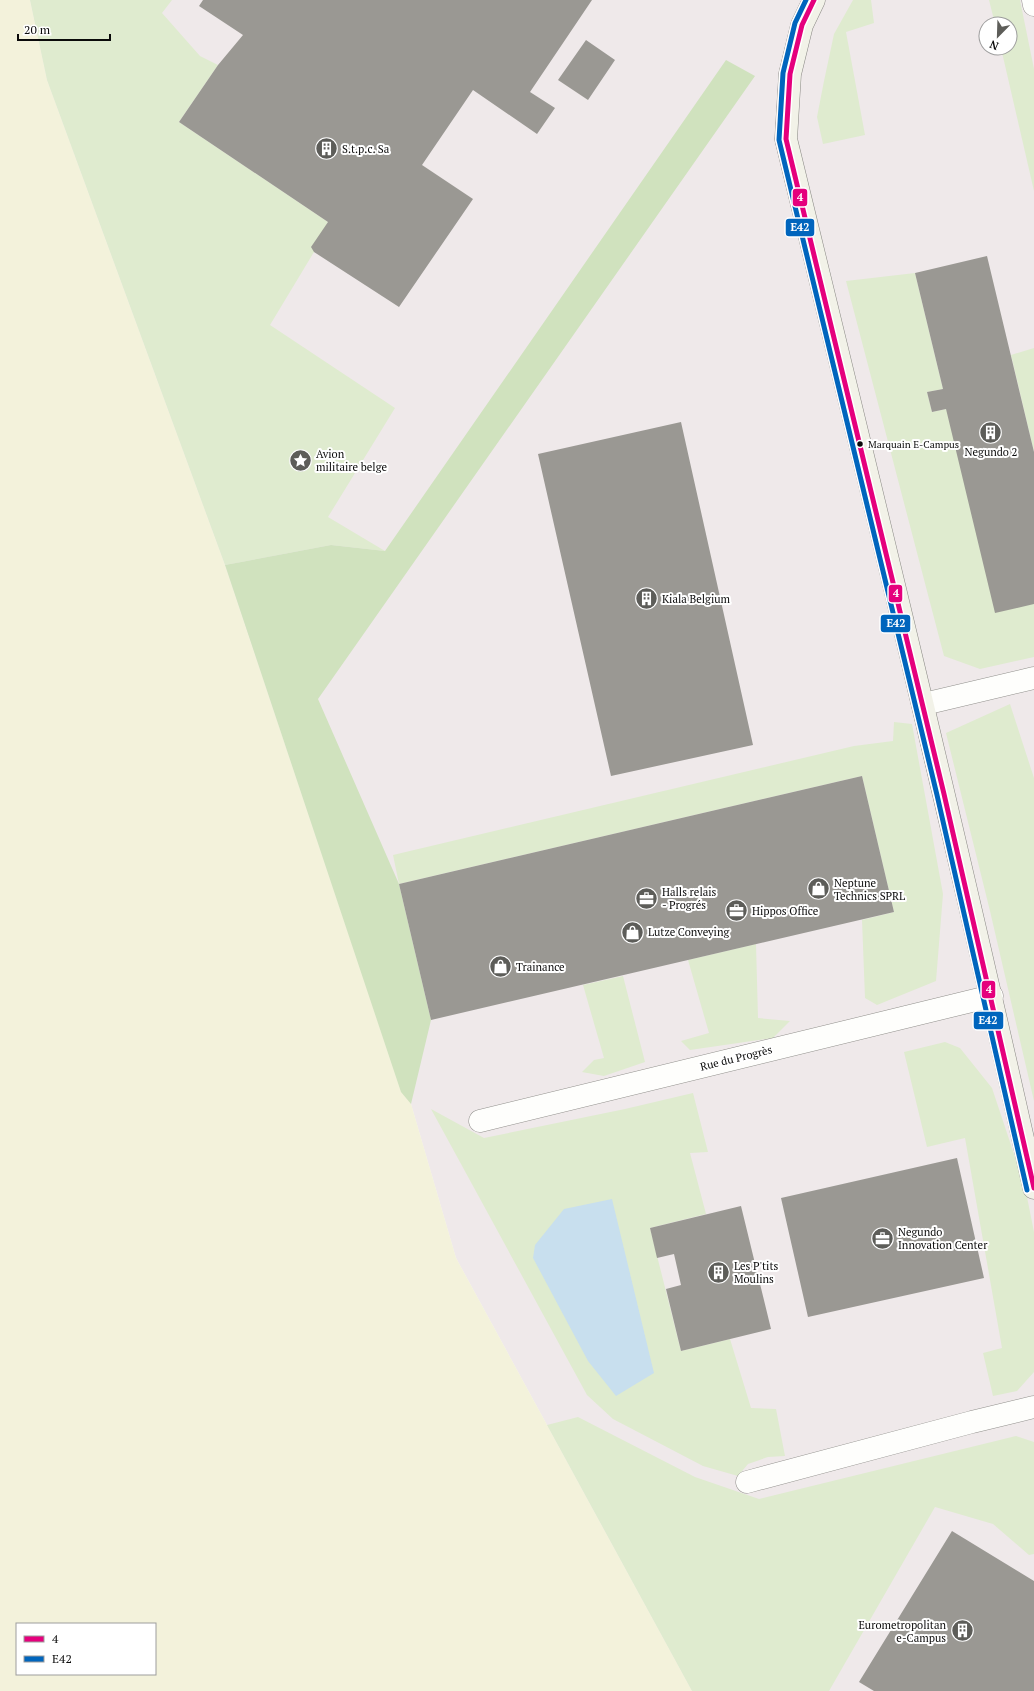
<svg xmlns="http://www.w3.org/2000/svg" width="1034" height="1691" font-family="'PT Serif',serif">
<style>
.industrial{fill:#efe9ea;fill-rule:evenodd}
.farmland{fill:#f3f2db;fill-rule:evenodd}
.green{fill:#dfebcf}
.forest{fill:#d0e2be}
.water{fill:#c8dfee}
.building{fill:#9a9893}
.lines{fill:none;stroke-linecap:round;stroke-linejoin:round}
.street-casing{stroke:#91908c;stroke-width:23}
.secondary-casing{stroke:#888783;stroke-width:23}
.street{stroke:#fefefc;stroke-width:22}
.secondary{stroke:#f2f2e8;stroke-width:22}
.bus-1-casing{stroke:#fff;stroke-width:8}
.bus-2-casing{stroke:#fff;stroke-width:8}
.bus-1{stroke:#e5007d;stroke-width:5}
.bus-2{stroke:#0065bd;stroke-width:5}
.bus-dot{fill:#0a0a0a;stroke:#fff;stroke-width:1.5}
.labels{text-anchor:middle;stroke-width:4;stroke-linejoin:round;paint-order:stroke}
.bus-label{font-size:10px;fill:#0a0a0a;stroke:#fff;text-anchor:start}
.poi-label{font-size:11px;fill:#0a0a0a;stroke:#fff;text-anchor:start}
.street-label{font-size:11px;fill:#0a0a0a;stroke:#fff}
.line-badge{stroke:#fff;stroke-width:1.5}
.badge-label{font-size:11px;text-anchor:middle;font-weight:bold;fill:#fff}
</style>
<rect width="100%" height="100%" fill="#f8f6ed"/>
<!-- industrial -->
<path class="industrial" d="M30,0H1034V1691H692L456,1258L411,1104L401,1092L225,565L47,80ZM986,24H1010V48H986Z"/>
<!-- farmland -->
<path class="farmland" d="M0,0H30L47,80L225,565L401,1091L411,1104L456,1258L692,1691H0ZM17,1624H155V1674H17Z"/>
<!-- green -->
<path class="green" d="M30,0H172L162,13L200,56L218,65L179,122L328,222L314,252L270,325L395,408L328,517L385,551L331,545L225,565L47,80Z
M853,0H871L874,23L846,32L865,135L823,144L817,117L824,81L834,34Z
M989,0H1020L1034,69V191L1001,48H1010V24H995Z
M915,273L943,389L927,392L932,412L946,409L1034,604V657L980,669L944,656L846,281Z
M1034,348V452L1011,355Z
M1010,704L1034,778V1101L990,911L946,733Z
M894,722L912,724L943,894L936,981L877,1005L865,998L862,920L894,912L862,776L399,884L393,855L854,746L893,741Z
M756,944L758,1018L790,1021L773,1038L690,1050L681,1041L709,1033L688,960Z
M623,976L645,1062L604,1076L582,1072L594,1060L604,1058L583,985Z
M945,1042L960,1048L992,1088L1025,1187L1034,1232V1372L1017,1391L993,1396L983,1353L1002,1348L965,1138L927,1147L904,1052Z
M693,1093L708,1152L690,1153L706,1214L650,1228L681,1351L730,1339L751,1408L776,1409L785,1456L768,1457L748,1464L738,1476L703,1466L613,1419L587,1395L431,1109L484,1138L625,1109Z
M578,1417L695,1477L759,1499L1016,1436L1034,1442V1554L1029,1555L993,1524L935,1507L829,1691H692L547,1425Z"/>
<!-- forest -->
<path class="forest" d="M726,60L755,76L318,699L399,884L431,1020L411,1104L401,1092L225,565L331,545L385,551Z"/>
<!-- water -->
<path class="water" d="M612,1199L654,1373L616,1396L588,1361L533,1258L535,1245L564,1209Z"/>
<!-- building -->
<path class="building" d="M203,0H592L530,92L555,108L537,134L473,90L422,165L473,199L399,307L314,252L311,247L328,222L179,122L218,65L243,35L199,6Z
M586,40L615,60L588,100L558,80Z
M987,256L1034,452V604L995,613L946,409L932,412L927,392L943,389L915,273Z
M681,422L753,745L611,776L538,454Z
M862,776L894,912L431,1020L399,884Z
M957,1158L984,1278L808,1317L781,1198Z
M741,1206L771,1329L681,1351L666,1289L681,1285L674,1254L657,1258L650,1228Z
M952,1531L1034,1581V1691H874L859,1682Z"/>
<g class="lines">
<defs>
<path id="street" d="M1033,0L1034,5
M924,704L1034,678
M480,1121L992,996
M747,1482L972,1422L1034,1407"/>
<path id="secondary" d="M814,0L802,25L790,74L786,139C871,488 956,837 1034,1188"/>
</defs>
<!-- street casing -->
<use href="#street" class="street-casing"/>
<!-- secondary casing -->
<use href="#secondary" class="secondary-casing"/>
<!-- street -->
<use href="#street" class="street"/>
<!-- secondary -->
<use href="#secondary" class="secondary"/>
<defs>
<path id="bus-1" d="M814,0L802,25L790,74L786,139L944,794L1034,1188"/>
<path id="bus-2" d="M806,0L795,23L783,73L779,140L937,795L1027,1190"/>
</defs>
<!-- bus-1 casing -->
<use href="#bus-1" class="bus-1-casing"/>
<!-- bus-2 casing -->
<use href="#bus-2" class="bus-2-casing"/>
<!-- bus-1 -->
<use href="#bus-1" class="bus-1"/>
<!-- bus-2 -->
<use href="#bus-2" class="bus-2"/>
</g>
<!-- icons -->
<defs>
<symbol id="building-disc" viewBox="-11 -11 22 22"><circle r="9.5" fill="#5d5d59" stroke="#fff"/><path d="M-4-6H4V6H1V3H-1V6H-4ZM-2.5-4.3h1.7v1.8h-1.7ZM.8-4.3h1.7v1.8H.8ZM-2.5-1h1.7V.8h-1.7ZM.8-1h1.7V.8H.8Z" fill="#fff"/></symbol>
<symbol id="sight-disc" viewBox="-11 -11 22 22"><circle r="9.5" fill="#5d5d59" stroke="#fff"/><path d="M0-6L1.8-2.2L6-1.7L2.9 1.2L3.7 5.4L0 3.3L-3.7 5.4L-2.9 1.2L-6-1.7L-1.8-2.2Z" fill="#fff"/></symbol>
<symbol id="shop-disc" viewBox="-11 -11 22 22"><circle r="9.5" fill="#5d5d59" stroke="#fff"/><path d="M-5-2.5h2.3a2.7 3.5 0 0 1 5.4 0H5L5.5 6h-11ZM-1.5-2.5h3a1.5 2.3 0 0 0-3 0Z" fill="#fff"/></symbol>
<symbol id="office-disc" viewBox="-11 -11 22 22"><circle r="9.5" fill="#5d5d59" stroke="#fff"/><path d="M-6-3h4V-5.5h4V-3h4V5H-6ZM-1-4.5V-3h2v-1.5ZM-6 0V1H6V0Z" fill="#fff"/></symbol>
</defs>
<g fill-rule="evenodd">
<use href="#building-disc" x="314" y="136" width="25" height="25"/>
<use href="#building-disc" x="978" y="420" width="25" height="25"/>
<use href="#sight-disc" x="288" y="448" width="25" height="25"/>
<use href="#building-disc" x="634" y="586" width="25" height="25"/>
<use href="#shop-disc" x="806" y="876" width="25" height="25"/>
<use href="#office-disc" x="634" y="886" width="25" height="25"/>
<use href="#office-disc" x="724" y="898" width="25" height="25"/>
<use href="#shop-disc" x="620" y="920" width="25" height="25"/>
<use href="#shop-disc" x="488" y="954" width="25" height="25"/>
<use href="#office-disc" x="870" y="1226" width="25" height="25"/>
<use href="#building-disc" x="706" y="1260" width="25" height="25"/>
<use href="#building-disc" x="950" y="1618" width="25" height="25"/>
</g>
<!-- markers -->
<circle class="bus-dot" cx="860" cy="444" r="3.5"/>
<g class="labels">
<!-- bus labels -->
<g class="bus-label">
<text x="868" y="448">Marquain E-Campus</text>
</g>
<!-- poi labels -->
<g class="poi-label">
<text x="342" y="153">S.t.p.c. Sa</text>
<text x="991" y="456" text-anchor="middle">Negundo 2</text>
<text x="316" y="458">Avion<tspan x="316" dy="13">militaire belge</tspan></text>
<text x="662" y="603">Kiala Belgium</text>
<text x="834" y="887">Neptune<tspan x="834" dy="13">Technics SPRL</tspan></text>
<text x="662" y="896">Halls relais<tspan x="662" dy="13">- Progrés</tspan></text>
<text x="752" y="915">Hippos Office</text>
<text x="648" y="936">Lutze Conveying</text>
<text x="516" y="971">Trainance</text>
<text x="898" y="1236">Negundo<tspan x="898" dy="13">Innovation Center</tspan></text>
<text x="734" y="1270">Les P'tits<tspan x="734" dy="13">Moulins</tspan></text>
<text x="946" y="1629" text-anchor="end">Eurometropolitan<tspan x="946" dy="13">e-Campus</tspan></text>
</g>
<!-- street labels -->
<g class="street-label">
<text transform="translate(736 1058) rotate(-14)" y="4">Rue du Progrès</text>
</g>
</g>
<g class="line-badge">
<rect x="792" y="188" width="16" height="19" rx="4" fill="#e5007d"/>
<rect x="785" y="218" width="30" height="19" rx="4" fill="#0065bd"/>
<rect x="888" y="584" width="15" height="19" rx="4" fill="#e5007d"/>
<rect x="880" y="614" width="31" height="19" rx="4" fill="#0065bd"/>
<rect x="981" y="980" width="15" height="19" rx="4" fill="#e5007d"/>
<rect x="973" y="1011" width="31" height="19" rx="4" fill="#0065bd"/>
</g>
<g class="badge-label">
<text x="800" y="201">4</text>
<text x="800" y="231">E42</text>
<text x="896" y="597">4</text>
<text x="896" y="627">E42</text>
<text x="989" y="993">4</text>
<text x="988" y="1024">E42</text>
</g>
<!-- legend -->
<rect x="16" y="1623" width="140" height="52" fill="#ffffff" stroke="#9d9d9d"/>
<rect x="24" y="1636" width="20" height="6" fill="#e5007d" stroke="#9d9d9d"/>
<text x="52" y="1643" font-size="12" fill="#0a0a0a">4</text>
<rect x="24" y="1656" width="20" height="6" fill="#0065bd" stroke="#9d9d9d"/>
<text x="52" y="1663" font-size="12" fill="#0a0a0a">E42</text>
<!-- north arrow -->
<g transform="translate(998 36) rotate(203)"><circle r="19" fill="#ffffff" stroke="#9d9d9d"/>
<path d="M0-3L7 15L0 10L-7 15Z" fill="#5d5d59"/>
<text y="-6" font-size="11" font-weight="bold" text-anchor="middle" fill="#0a0a0a">N</text>
</g>
<!-- scale -->
<path d="M18 34v6h92v-6" fill="none" stroke="#0a0a0a" stroke-width="2"/>
<text x="24" y="34" font-size="12" fill="#0a0a0a" stroke="#ffffff" stroke-width="3" paint-order="stroke">20 m</text>
</svg>
